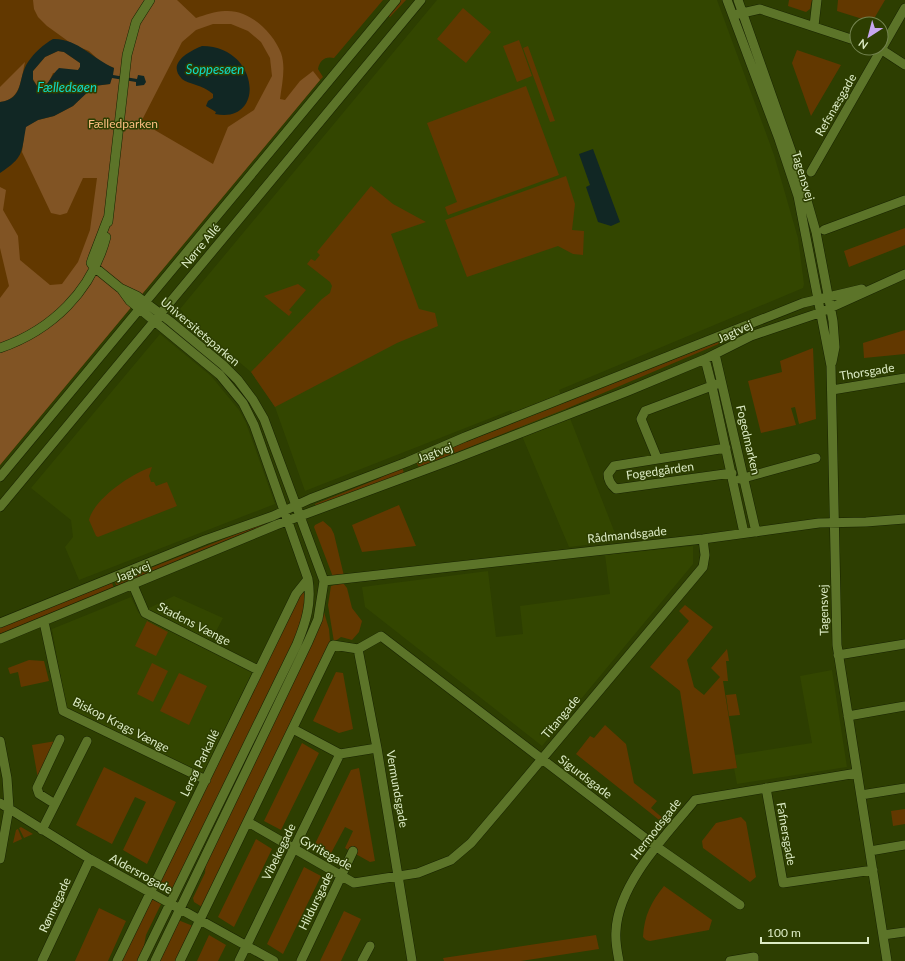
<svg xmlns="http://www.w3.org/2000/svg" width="905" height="961" font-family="Lato,sans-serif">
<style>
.built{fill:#334600}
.green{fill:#623800}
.forest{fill:#815424;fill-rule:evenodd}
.water{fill:#112724;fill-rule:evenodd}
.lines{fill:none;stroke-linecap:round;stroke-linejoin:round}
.minor-casing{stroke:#182300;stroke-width:10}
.minor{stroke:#5c7429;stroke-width:9}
.labels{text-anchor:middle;stroke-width:3;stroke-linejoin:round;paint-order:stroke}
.street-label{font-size:12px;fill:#dcebc5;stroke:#2d3e01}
.park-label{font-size:12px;fill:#fdbe82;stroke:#2d3e01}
.water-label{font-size:13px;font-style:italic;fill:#0fdbca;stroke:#2d3e01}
</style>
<rect width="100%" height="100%" fill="#2d3e01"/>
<!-- built -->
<path class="built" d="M437,0H717L774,155L798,238L804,284L803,288L559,390L618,541L569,547L511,410L305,491L275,407L264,390L251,372L182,314L183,312L180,309L204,280Z
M160,334L211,376L239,410L246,423L275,504L79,580L65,547L73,537L71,520L31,488Z
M693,546V564L542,746L365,607L362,587L488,571L496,637L523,634L520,606L610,594L605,555Z
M174,596L223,618L211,641L147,609Z
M131,597L138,612L145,618L253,671L203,774L66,708L52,629Z
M832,670L847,767L737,784L734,768H737L735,755L812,743L800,676Z"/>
<!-- green -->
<path class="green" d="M0,0H383L334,58C325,56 320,60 318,69L323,77L320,80L0,465Z
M400,0H406L390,17L388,16Z
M789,0H812L810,9L806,12L788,6Z
M838,0H885L872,22L837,11Z
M463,8L491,32L466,63L437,39Z
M519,40L532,76L517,82L503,46Z
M528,46L555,121L550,122L523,48Z
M797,50L841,65L811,116L792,63Z
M526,86L559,175L448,215L445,207L457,202L427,123Z
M566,176L575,204L572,230L584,231L583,255L573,254L558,246L467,277L445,220Z
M371,186L393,204L426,222L391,234L419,309L435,313L438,326L397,343L275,407L251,372L322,299L330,293L332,286L330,282L307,264L311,259L315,261L320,255L317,252Z
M905,228V245L849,267L844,251Z
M298,284L306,290L289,310L292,312L289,316L264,296Z
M905,330V354L864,358L863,343Z
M742,334L568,408L419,467L416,462L721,341Z
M813,348L816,419L799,424L795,407L791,408L796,425L761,433L748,381L782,372L780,361Z
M152,467L149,476L151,482H154L156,486L167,482L177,506L98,537L96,536L89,520C94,499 132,473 152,467Z
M402,467L404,473L316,506L315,504L378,479Z
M399,505L416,546L362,552L352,525Z
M270,521L271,523L117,587L115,582Z
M323,521L331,528L334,534L344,576L333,577L314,527L315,525Z
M112,583L114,588L0,634V627Z
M343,583L347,588L352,608L362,621L359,632L352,640L341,637L334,642L328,605L331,586Z
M303,592L305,595L304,613L298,632L173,888L171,889L159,883L294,604Z
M685,605L713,627L687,660L694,687L704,695L720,677L711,668L727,649L729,661H726L728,681H723L737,768L693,774L680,691L650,667L689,621L679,611Z
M323,609L329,629L330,641L202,907L194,902L193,898L205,873L206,861Z
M147,621L168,632L156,656L135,646Z
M29,660L44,661L49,681L21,687L18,672L10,674L8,668Z
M152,663L168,671L153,702L137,694Z
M336,672L343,673L353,729L339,733L313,721Z
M179,673L207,686L189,725L160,711Z
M736,694L740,715L729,716L726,695Z
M605,725L626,744L634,783L657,801L651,808L665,820L663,823L576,754L590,736L594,738Z
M56,741L38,779L32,745Z
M302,743L319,753L281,830L264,821Z
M104,767L176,802L147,864L123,850L146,802L135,797L112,844L76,825Z
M359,768L375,861L370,862L345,848L353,831L345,827L329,857L313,848L351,770Z
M905,809V824L893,826L891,811Z
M741,817L746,822L756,877L750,882L703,848L702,841L716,823Z
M21,827L33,834L24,838L19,828Z
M18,829L22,839L13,843L16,830Z
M256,839L272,849L234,927L218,917Z
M304,867L321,876L283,954L267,944Z
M664,886L712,920L709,930L650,941L646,940L643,937C644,916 651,902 664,886Z
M151,899L161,904L146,935L144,946L137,961H121Z
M99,908L126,921L108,961H75Z
M344,911L361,919L341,961H320Z
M178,920L193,926L176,961H159Z
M209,935L226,945L218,961H197Z
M596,935L599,949L521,961H444L443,958Z"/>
<!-- forest -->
<path class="forest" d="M33,0H177L196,18C205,15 215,11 225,11C249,9 273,32 281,53C286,67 282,84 280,99L285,100L300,81L313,71L320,80L0,465V298L9,286L0,248V187L6,190L3,210L18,236L20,260L50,285L62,284L78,262L90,230L97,178H83L67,213L60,215L51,213L22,152L25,127L38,120L54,116L73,106L94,86L110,84L114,68L101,62L89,51L72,44L47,26L38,17L34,9ZM213,24H231L248,31L261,42L270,58L272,76L254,110L228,127L213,164L141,122L182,42L196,30Z
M58,51L64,52L80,63V67L78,70L53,73L48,84L42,88L37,86L33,79V71L45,57Z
M25,62C21,79 21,100 0,102V87Z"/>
<!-- water -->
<path class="water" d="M53,39C77,38 93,59 114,68L113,75L137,79L138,75L144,76L146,82L144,85L136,86V82L112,78L110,84L94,86L73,106L54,116L38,120L26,127C21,154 24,157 0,173V102C25,99 17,78 28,62C34,53 44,44 53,39ZM58,51L64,52L80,63V67L78,70L59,68C51,75 50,83 42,88L37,86L33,80V71L45,57Z
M202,46C260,46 266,125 215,114L216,112L206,106L208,101L213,98V94C203,85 188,84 182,79C166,63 190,51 202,46Z
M593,149L620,222L611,226L598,222L586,187L590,185L579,154Z"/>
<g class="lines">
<defs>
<path id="minor" d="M727,0L779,139L798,196L831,366L837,645L887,961
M738,0L800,176L816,232L833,321L835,347L832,362
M738,14L760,9L857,41
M814,26L817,0
M879,48L905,65
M811,172L905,8
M108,218L93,257L91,263L93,266L120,288L137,296L171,322L223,365L238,380L253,400L264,419L324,581L318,619L308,642L155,961
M108,222L127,55L136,22L150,0
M824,230L905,200
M122,290L130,301L220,375L243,403L254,425L308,579C312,603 306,622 297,644L142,961
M0,348C52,330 92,291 106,237
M715,354L756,532
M705,359L712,386L744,533
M832,390L905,378
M726,448L614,466L608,474C608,481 611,485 616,489L732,473
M657,458L641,419L645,411L717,384
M0,477L396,0
M740,479L816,458
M0,507L421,0
M324,581L703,539L819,523L866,522L905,519
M133,585L145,613L258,670
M44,622L63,711L206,780
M0,623L205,540L273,516L310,499L407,462L465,437L803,303L862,289
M0,639L276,525L454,459L628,391L705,359L751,336L819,313L905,274
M358,649L381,636L657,847L740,905
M358,649L377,748L412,961
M838,655L905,644
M848,716L905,706
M293,729L340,754L377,748
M0,741L7,778L9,808L0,859
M766,788L783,883L873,870
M861,795L905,788
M0,803L90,859L274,961
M55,804L39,794L37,788L60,739
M248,822L354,883L418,873L451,860L471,843L505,803L703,567L705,555L703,539
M42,830L87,741
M870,851L905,845
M883,935L905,932
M42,961L90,859
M117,961L296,594L308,579
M180,961L333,645L358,649
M239,961L340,754
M301,961L353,851
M362,961L370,946
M619,961C617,951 615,941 616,931C618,884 666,835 695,800L857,773
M730,961L754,957V961"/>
</defs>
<!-- minor casing -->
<use href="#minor" class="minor-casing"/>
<!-- minor -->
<use href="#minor" class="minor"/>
</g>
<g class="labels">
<!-- street labels -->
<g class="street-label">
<text transform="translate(836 105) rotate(-60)" y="4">Refsnæsgade</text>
<text transform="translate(803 176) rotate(73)" y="4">Tagensvej</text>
<text transform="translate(201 246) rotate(-50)" y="4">Nørre Allé</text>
<text transform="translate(200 332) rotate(40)" y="4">Universitetsparken</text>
<text transform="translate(735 332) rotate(-25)" y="4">Jagtvej</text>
<text transform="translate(867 372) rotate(-9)" y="4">Thorsgade</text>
<text transform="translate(748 440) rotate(77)" y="4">Fogedmarken</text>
<text transform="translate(435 453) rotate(-20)" y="4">Jagtvej</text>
<text transform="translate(660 471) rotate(-8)" y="4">Fogedgården</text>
<text transform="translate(627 535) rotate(-6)" y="4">Rådmandsgade</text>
<text transform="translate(133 572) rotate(-22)" y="4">Jagtvej</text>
<text transform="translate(824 610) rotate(-91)" y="4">Tagensvej</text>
<text transform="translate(194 624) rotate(27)" y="4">Stadens Vænge</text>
<text transform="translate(561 717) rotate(-50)" y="4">Titangade</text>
<text transform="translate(121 725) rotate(27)" y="4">Biskop Krags Vænge</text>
<text transform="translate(200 763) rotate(-64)" y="4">Lersø Parkallé</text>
<text transform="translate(585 777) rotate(37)" y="4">Sigurdsgade</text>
<text transform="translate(397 789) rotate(80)" y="4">Vermundsgade</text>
<text transform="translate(656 829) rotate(-52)" y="4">Hermodsgade</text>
<text transform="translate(786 834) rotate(80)" y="4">Fafnersgade</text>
<text transform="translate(279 852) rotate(-64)" y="4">Vibekegade</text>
<text transform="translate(326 853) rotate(29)" y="4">Gyritegade</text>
<text transform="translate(141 874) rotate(29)" y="4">Aldersrogade</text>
<text transform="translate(316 901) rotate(-64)" y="4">Hildursgade</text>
<text transform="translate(55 905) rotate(-65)" y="4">Rønnegade</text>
</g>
<!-- park labels -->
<g class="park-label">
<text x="123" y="128">Fælledparken</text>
</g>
<!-- water labels -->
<g class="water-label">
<text x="215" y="74">Soppesøen</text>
<text x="67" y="92">Fælledsøen</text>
</g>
</g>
<!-- north arrow -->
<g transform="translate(869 36) rotate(216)"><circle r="19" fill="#2d3e01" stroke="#73834f"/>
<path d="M0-3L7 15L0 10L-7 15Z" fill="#c7a6ef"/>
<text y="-6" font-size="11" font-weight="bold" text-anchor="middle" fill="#dcebc5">N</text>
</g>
<!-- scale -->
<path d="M761 937v6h107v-6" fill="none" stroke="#dcebc5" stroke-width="2"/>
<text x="767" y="937" font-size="12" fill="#dcebc5" stroke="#2d3e01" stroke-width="3" paint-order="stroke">100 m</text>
</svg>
